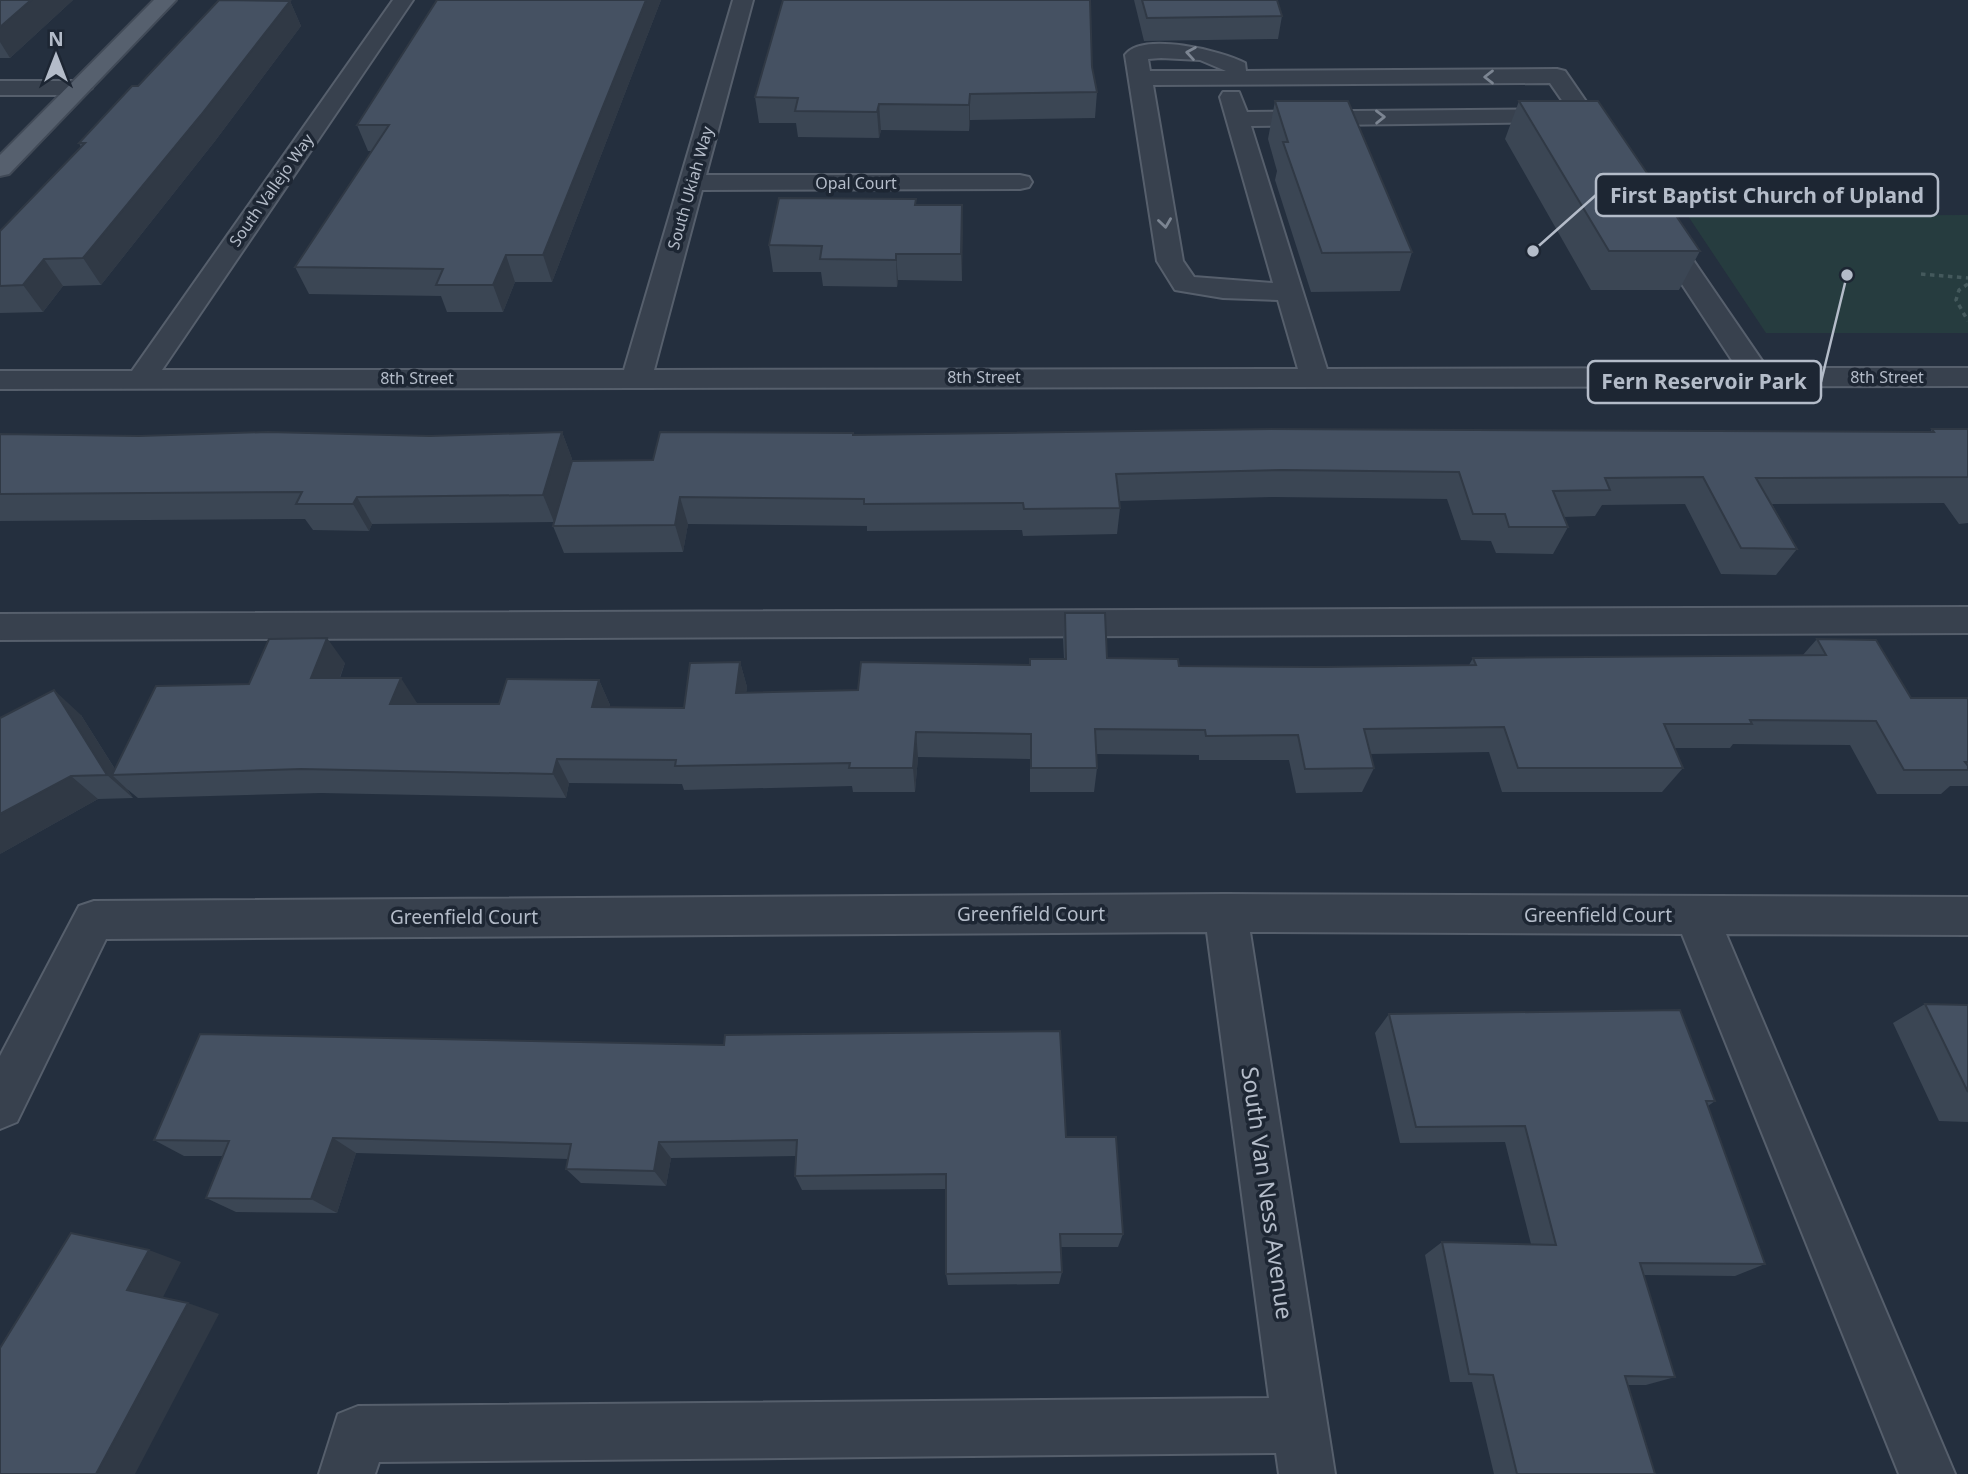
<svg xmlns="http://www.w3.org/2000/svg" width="1968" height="1474" font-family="'Noto Sans',sans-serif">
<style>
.green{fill:#263c3f}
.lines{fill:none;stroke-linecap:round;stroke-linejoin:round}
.minor-casing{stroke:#565f6c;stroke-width:4}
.major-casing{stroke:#414a57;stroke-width:4}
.path{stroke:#44595c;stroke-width:3.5;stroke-dasharray:4.5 4.5;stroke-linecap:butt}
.minor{fill:#38414e;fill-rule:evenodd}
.major{fill:#56606e;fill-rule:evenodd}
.wall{fill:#3b4654}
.shaded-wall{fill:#303945}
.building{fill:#455162;stroke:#303945;stroke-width:2}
.oneway{stroke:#7c8592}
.labels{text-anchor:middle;stroke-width:7;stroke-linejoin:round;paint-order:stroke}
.far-street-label{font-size:16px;fill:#b4bcc9;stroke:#1d2633}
.street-label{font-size:19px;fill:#b4bcc9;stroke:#1d2633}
.near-street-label{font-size:23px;fill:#b4bcc9;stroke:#1d2633}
.leader{fill:none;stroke:#b4bcc9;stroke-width:2.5}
.callout-dot{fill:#b4bcc9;stroke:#1d2633;stroke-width:2.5}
.callout{fill:#1d2633;stroke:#b4bcc9;stroke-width:2.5}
.callout-label{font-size:21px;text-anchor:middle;font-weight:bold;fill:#b4bcc9}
</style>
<rect width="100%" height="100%" fill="#242f3e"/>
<!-- green -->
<path class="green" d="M1968,215V333H1766L1688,216Z"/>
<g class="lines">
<defs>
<path id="minor" d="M393,0H413L162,370H624L733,0H753L706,175H1020L1029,177L1032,182L1029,187L1020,189L702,190L654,370L1298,369L1278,300L1223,298L1175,290L1157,261L1125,55C1142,31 1223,51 1245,63L1246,71L1557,69L1565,71L1616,145L1612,150H1596L1574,118L1564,122L1251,126L1327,369L1737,368L1647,231L1651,225H1669L1767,368H1968V386L0,389V371H132ZM1161,58L1200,60L1226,71H1150L1148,59ZM1550,83L1568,109L1247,112L1239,92H1223L1220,97L1273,283L1194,277L1183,261L1153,85Z
M0,81H81L92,88L81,95H0Z
M1968,607V633L0,640V614Z
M1226,894L1968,897V935L1726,934L1955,1474H1899L1682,934L1250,932L1335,1474H1279L1276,1453L379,1462L375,1474H319L338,1414L358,1406L1269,1398L1207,932L106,939L17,1122L0,1129V1056L79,906L94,901Z"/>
<path id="major" d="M154,0H176L9,174L0,176V155Z"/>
</defs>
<!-- minor casing -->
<use href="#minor" class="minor-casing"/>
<!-- major casing -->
<use href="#major" class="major-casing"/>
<!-- path -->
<path class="path" d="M1921,274L1968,278
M1968,284L1959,290L1956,300L1968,321"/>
<!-- minor -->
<use href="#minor" class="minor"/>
<!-- major -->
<use href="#major" class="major"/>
</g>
<!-- wall -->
<path class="wall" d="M0,0H73L10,58H0Z
M437,0H661L552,282H515L503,312H447L441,296L309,294L295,267L372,151H368L357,125Z
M1134,0H1277L1282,16L1278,39L1144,41Z
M290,1L301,26L215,141L101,285L63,286L43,312L0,313V231L81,147L79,143L138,86Z
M1092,67L1097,92L1095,118L970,120L969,131L881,130L879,138L798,137L796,123H759L755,97Z
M1275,101L1412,252L1400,291L1311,292L1275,180L1277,171L1268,139Z
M1519,101L1700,251L1679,290H1591L1505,139Z
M916,199V205H962V281L898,280L897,287L823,286L821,272H773L769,245Z
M1932,429H1968V523L1959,524L1944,503L1772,504L1797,549L1776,575L1721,574L1685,504L1602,505L1595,516L1563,517L1568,527L1553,554L1496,553L1491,541L1461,540L1447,499L1274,497L1119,501L1120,508L1117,534L1023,536L1022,530L867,531V526L688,524L683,552L564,553L553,526L554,522L372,524L369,531L313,530L305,519L0,521V434L139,436H430L562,432L572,459L556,515L653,460L854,435L1930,432Z
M1065,613L1107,658L1179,666L1323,667L1469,665L1473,658L1802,656L1817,639L1911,698H1968V786H1950L1941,794H1877L1850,745L1733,744L1730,748H1675L1683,768L1662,792H1502L1489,752L1370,754L1374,768L1362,792L1296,793L1289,760H1199V755L1096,754L1097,768L1094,792H1030V759L918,757L915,792H853L852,786L684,790L682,784L569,783L566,798L321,793L138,798L127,789L133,798L98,799L0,854L81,715L115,769L249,684L345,663L340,678L417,703V704H499L599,680L610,705L609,707L684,708L740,662L747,687L746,693L858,690L1030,665L1064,659L1063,639Z
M1925,1004L1968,1005V1122L1939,1121L1893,1023Z
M1389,1014L1715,1101L1708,1106L1765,1264L1735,1276L1644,1275L1675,1377L1646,1385H1627L1655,1474H1494L1472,1382H1450L1425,1255L1442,1242L1531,1244L1505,1142L1400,1143L1375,1033Z
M200,1034L1066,1137L1123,1234L1118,1247H1061L1062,1272L1059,1284L948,1285L946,1274V1189L802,1190L795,1176L796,1156L671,1158L666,1186L581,1183L566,1169L568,1159L356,1153L337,1213L236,1212L206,1198L223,1156H184L154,1140Z"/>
<!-- shaded-wall -->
<path class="shaded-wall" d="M31,0H73L10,58L0,42V27Z
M646,0H661L552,282L543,255Z
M290,1L301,26L215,141L101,285L83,258Z
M970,94V120L969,131V105Z
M879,104L881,130L879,138L877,112Z
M962,205L963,231L962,281L961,254Z
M896,254L898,280L897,287L896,260Z
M506,255L515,282L503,312L493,285Z
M44,259L63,286L43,312L23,285Z
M562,432L572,459L554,522L543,495Z
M357,497L372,524L369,531L353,504Z
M680,497L688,524L683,552L675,525Z
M327,638L345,663L330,703L311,678Z
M740,662L747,687L743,718L736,693Z
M401,678L417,703L407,729L390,704Z
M599,680L610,705L603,732L592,707Z
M54,690L81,715L118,774L112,775L127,789L133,798L107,775Z
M916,732L918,757L915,792L913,768Z
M557,759L569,783L566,798L553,774Z
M71,776L98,799L0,854V814Z
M333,1138L356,1153L337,1213L311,1199Z
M659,1142L671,1158L666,1186L654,1171Z
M149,1250L181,1262L161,1301L127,1290Z
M188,1303L219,1314L135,1474H96Z"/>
<!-- building -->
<path class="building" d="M0,0H31L0,27Z
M219,0L290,1L201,115L83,258L44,259L23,285L0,286V231L85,143H79L132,86H138Z
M437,0H646L543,255H506L493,285H436L443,269L295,267L389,125H357Z
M783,0H1090L1092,67L1097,92L970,94L969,105L879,104L877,112L795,111L798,98L755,97Z
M1142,0H1277L1282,16L1147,18Z
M1275,101H1348L1412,252L1322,253L1283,142H1288Z
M1519,101H1598L1700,251H1609Z
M779,198L916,199L915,205H962L961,254H896V260L820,259L822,246L769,245Z
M1271,429L1934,432L1932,429H1968V477L1756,478L1797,549L1741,548L1703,477L1605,478L1610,490L1553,491L1568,527H1509L1505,514H1473L1459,472L1281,470L1116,474L1120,508L1024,509L1023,503L864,504V499L680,497L675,525L553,526L572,461L653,460L660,432L853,433V435Z
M268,432L430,436L562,432L543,495L357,497L353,504H296L302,492L0,494V434L139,436Z
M1065,613H1105L1107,658L1178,659L1179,666L1323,667L1476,665L1473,658L1826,655L1817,639L1876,640L1911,698H1968V762H1965L1968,766V770H1904L1876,721L1750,720L1752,724H1664L1683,768H1518L1504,727L1364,729L1374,768L1305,769L1298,735L1206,736L1205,730L1095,729L1097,768H1031V734L916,732L913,768H849L850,763L675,766L676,760L557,759L553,774L301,769L112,775L156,686L249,684L269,639L327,638L311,678H401L390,704H499L507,679L599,680L592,707L684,708L690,663L740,662L736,693L858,690L861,662L1030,665V659H1066Z
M54,690L107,775L71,776L0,814V718Z
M1925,1004L1968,1005V1092Z
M1680,1010L1715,1101H1706L1765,1264L1640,1263L1675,1377L1625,1376L1655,1474H1517L1493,1375L1469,1374L1442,1242L1556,1245L1525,1126L1416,1127L1389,1014Z
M1060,1031L1066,1137H1116L1123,1234H1060L1062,1272L946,1274V1174L795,1176L797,1140L659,1142L654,1171L566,1169L571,1144L333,1138L311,1199L206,1198L229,1141L154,1140L200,1034L724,1045L725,1035Z
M71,1233L149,1250L127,1290L188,1303L96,1474H0V1348Z"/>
<!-- one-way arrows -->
<defs><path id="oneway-chevron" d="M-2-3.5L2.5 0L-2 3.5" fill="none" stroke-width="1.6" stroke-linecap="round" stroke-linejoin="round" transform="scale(1.75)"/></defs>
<g class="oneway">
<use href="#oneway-chevron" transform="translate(1191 53) rotate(-171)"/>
<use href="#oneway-chevron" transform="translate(1489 77) rotate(180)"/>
<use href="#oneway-chevron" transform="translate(1380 117) rotate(-1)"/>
<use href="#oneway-chevron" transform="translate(1165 223) rotate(82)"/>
</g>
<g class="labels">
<!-- far-street labels -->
<g class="far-street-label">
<text x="856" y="189">Opal Court</text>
<text transform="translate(690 188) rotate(-74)" y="6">South Ukiah Way</text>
<text transform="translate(271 190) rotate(-55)" y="6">South Vallejo Way</text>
<text x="984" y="383">8th Street</text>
<text x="1887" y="383">8th Street</text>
<text x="417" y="384">8th Street</text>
</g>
<!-- street labels -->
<g class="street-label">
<text x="1031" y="921">Greenfield Court</text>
<text x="1598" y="922">Greenfield Court</text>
<text x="464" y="924">Greenfield Court</text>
</g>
<!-- near-street labels -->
<g class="near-street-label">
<text transform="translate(1267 1193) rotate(82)" y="8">South Van Ness Avenue</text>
</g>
</g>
<!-- callouts -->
<path class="leader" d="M1533 251L1596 195M1847 275L1821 382"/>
<g class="callout-dot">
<circle cx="1533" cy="251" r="7"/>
<circle cx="1847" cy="275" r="7"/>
</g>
<g class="callout">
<rect x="1596" y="174" width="342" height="42" rx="7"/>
<rect x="1588" y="361" width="233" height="42" rx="7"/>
</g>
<g class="callout-label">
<text x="1767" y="203">First Baptist Church of Upland</text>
<text x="1704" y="389">Fern Reservoir Park</text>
</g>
<!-- north arrow -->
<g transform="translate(56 56)" stroke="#1d2633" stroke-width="5" paint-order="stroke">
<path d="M0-5L12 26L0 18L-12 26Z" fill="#b4bcc9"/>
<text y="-10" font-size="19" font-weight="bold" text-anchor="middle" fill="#b4bcc9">N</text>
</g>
</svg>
